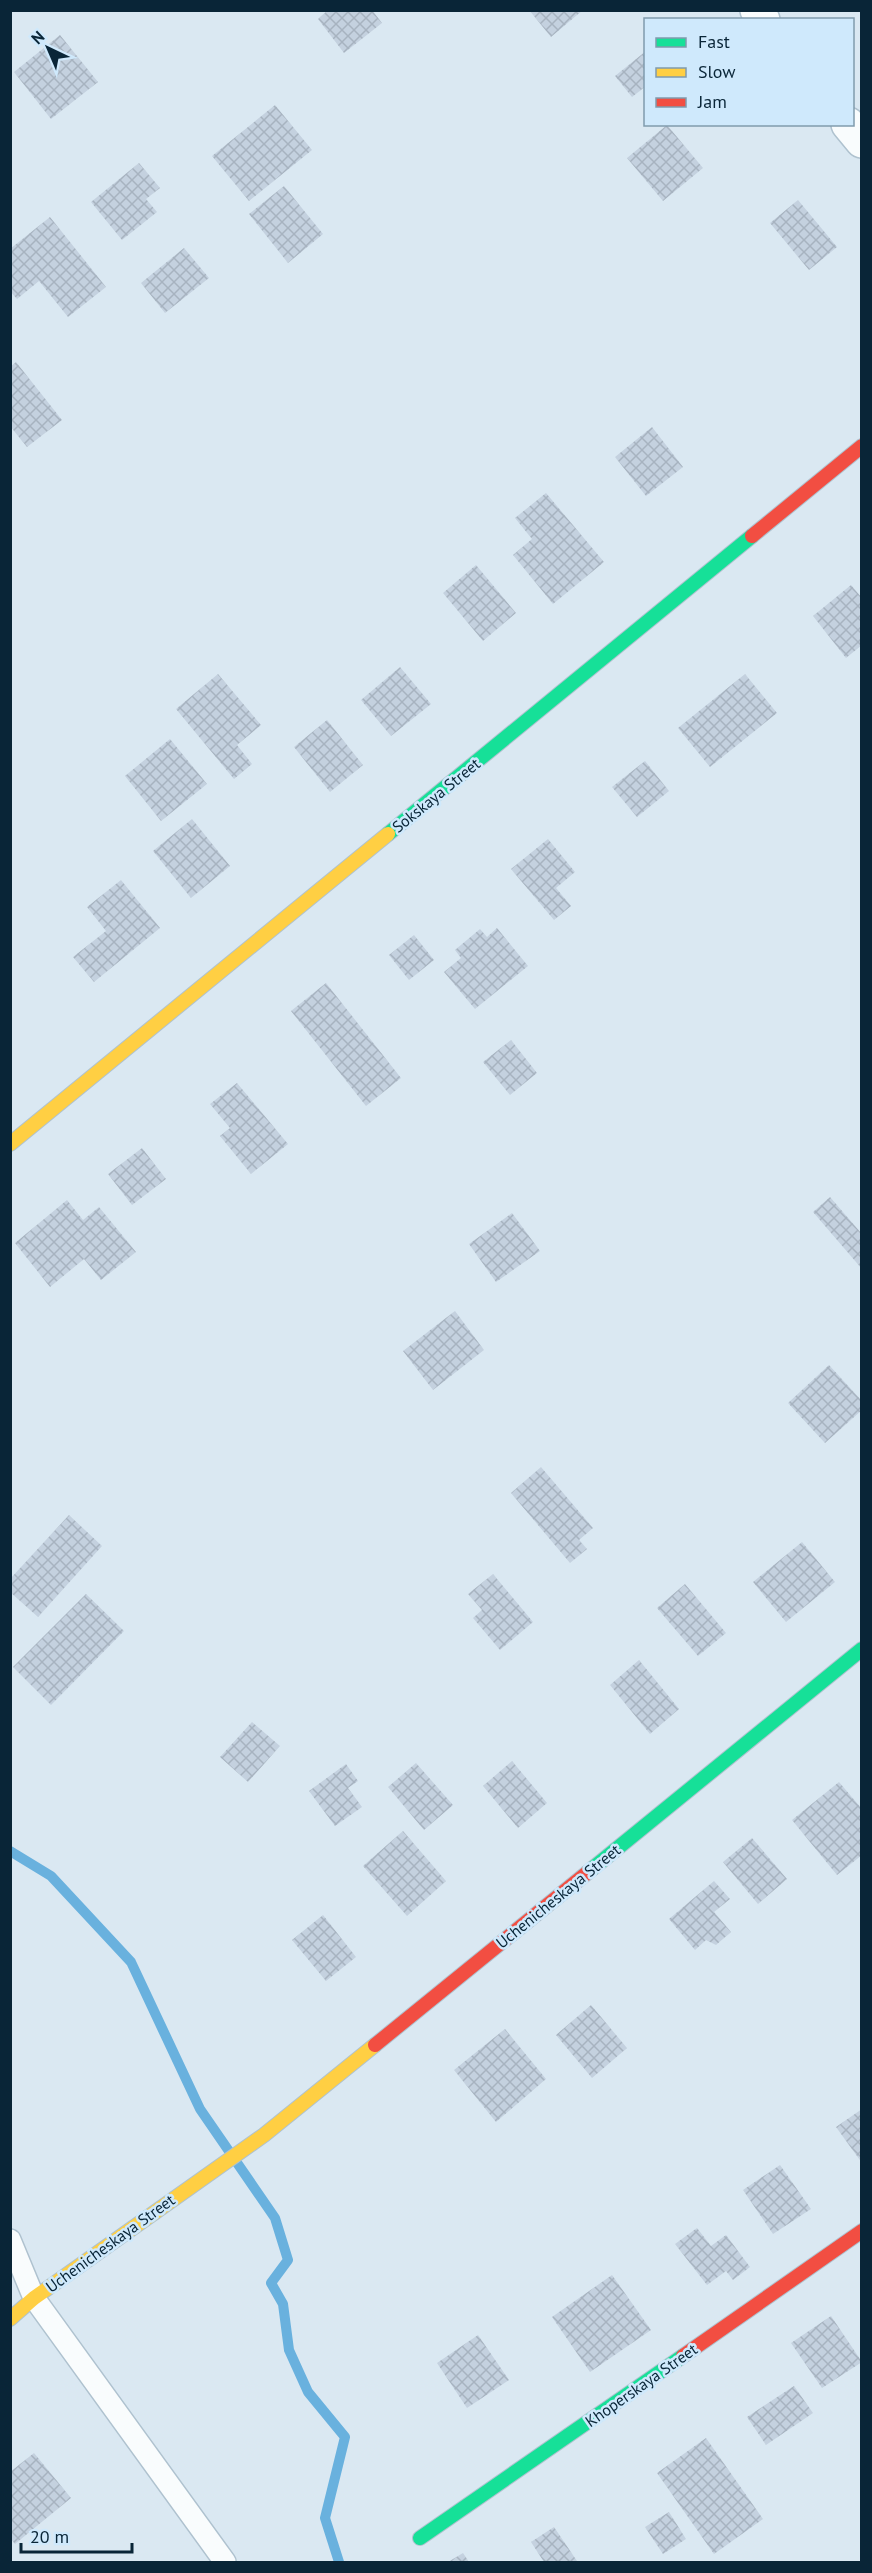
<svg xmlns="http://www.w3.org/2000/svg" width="872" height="2573" font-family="'PT Sans',sans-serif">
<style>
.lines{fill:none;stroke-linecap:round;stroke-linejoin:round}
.stream{stroke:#69b1de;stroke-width:10}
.building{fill:url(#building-cross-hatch)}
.lane-casing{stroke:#afc2cf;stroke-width:24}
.street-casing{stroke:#afc2cf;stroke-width:36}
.fast-casing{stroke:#afc2cf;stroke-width:16}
.slow-casing{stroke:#afc2cf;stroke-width:16}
.jam-casing{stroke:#afc2cf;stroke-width:16}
.lane{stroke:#f9fcfd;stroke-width:21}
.street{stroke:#f9fcfd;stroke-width:33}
.fast{stroke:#16e098;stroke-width:14}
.slow{stroke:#ffcf43;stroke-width:14}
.jam{stroke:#f24e42;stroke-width:14}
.labels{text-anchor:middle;stroke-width:5;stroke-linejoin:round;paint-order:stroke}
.street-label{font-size:16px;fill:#092537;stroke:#cfe9fc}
</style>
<defs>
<pattern id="building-cross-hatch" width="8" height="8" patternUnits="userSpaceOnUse" patternTransform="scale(1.5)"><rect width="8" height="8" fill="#c4d1df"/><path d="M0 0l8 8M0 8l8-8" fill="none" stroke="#a7b3c0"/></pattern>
</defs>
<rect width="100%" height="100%" fill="#dae8f2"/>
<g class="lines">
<!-- stream -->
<path class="stream" d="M10,1851L51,1876L131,1962L200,2109L275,2218L288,2260L271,2283L283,2304L289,2350L308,2392L345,2437L325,2518L339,2562"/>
</g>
<!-- building -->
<path class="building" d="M328,10H372L382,23L344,53L318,19Z
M529,10H583L551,37Z
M60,35L98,82L51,119L14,72Z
M646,51V86L632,97L615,76Z
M275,105L312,150L249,201L212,156Z
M667,125L703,168L663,201L627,158Z
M139,163L160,188L146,199L157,212L122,240L91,202Z
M284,186L323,234L288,263L249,214Z
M798,200L837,247L809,270L770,223Z
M50,217L106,287L68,317L39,281L17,299L10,291V249Z
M184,248L209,278L165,313L141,283Z
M16,362L62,420L27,447L10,426V367Z
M652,427L683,467L646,496L615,457Z
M546,493L604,562L553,604L513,555L532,539L515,518Z
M476,565L516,613L483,641L443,593Z
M851,585L862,598V645L846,658L813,616Z
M400,667L431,704L391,736L361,700Z
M218,674L261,725L237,745L252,764L234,779L176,709Z
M745,674L777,713L710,767L678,728Z
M327,720L363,765L330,792L294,747Z
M170,739L207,784L161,821L125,776Z
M645,761L669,791L637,817L612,787Z
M192,819L230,866L191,898L153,851Z
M548,839L575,872L556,888L571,906L554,920L511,869Z
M121,880L160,928L94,982L73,957L106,931L87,907Z
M497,928L528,966L475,1009L444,972L461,958L455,950L480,929L487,937Z
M414,935L434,960L409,980L389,955Z
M326,983L401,1078L366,1106L291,1011Z
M511,1040L537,1073L510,1095L483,1062Z
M237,1083L288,1144L251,1174L220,1136L230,1128L210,1104Z
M142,1148L166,1179L132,1205L108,1174Z
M830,1197L862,1234V1269L813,1212Z
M67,1200L83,1220L99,1207L136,1252L101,1280L84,1259L50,1287L15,1243Z
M512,1213L540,1251L496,1282L469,1244Z
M455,1311L484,1350L433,1390L403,1351Z
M829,1365L862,1401V1410L825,1443L788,1403Z
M541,1467L593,1528L579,1540L587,1549L570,1563L511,1493Z
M69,1515L102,1546L38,1617L10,1592V1579Z
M802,1542L835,1582L786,1622L753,1582Z
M493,1574L533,1622L500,1650L473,1618L482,1610L468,1594Z
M685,1584L726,1633L698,1656L657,1608Z
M86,1594L124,1631L51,1705L13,1667Z
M639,1660L679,1709L650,1734L610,1685Z
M252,1722L280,1746L248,1782L220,1757Z
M512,1761L547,1803L518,1828L483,1786Z
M416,1763L453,1805L424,1830L388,1787Z
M346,1764L358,1781L348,1788L362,1807L335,1826L309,1791Z
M839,1782L862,1809V1855L837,1875L792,1820Z
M403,1831L446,1881L407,1916L363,1866Z
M752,1838L787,1879L758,1904L723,1862Z
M714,1881L730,1899L714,1912L731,1932L716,1945L706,1940L695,1950L669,1919Z
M323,1915L356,1957L326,1981L292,1940Z
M591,2005L627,2048L592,2078L556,2035Z
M505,2029L546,2079L496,2122L454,2070Z
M862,2109V2163L836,2127Z
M780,2165L811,2209L773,2234L743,2190Z
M697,2228L711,2246L726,2235L750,2267L733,2280L726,2271L707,2285L675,2244Z
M612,2275L651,2330L590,2372L552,2317Z
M831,2316L862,2362L822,2388L791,2343Z
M478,2335L509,2380L467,2408L437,2363Z
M794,2386L813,2413L766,2445L747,2417Z
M706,2438L763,2519L714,2554L657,2473Z
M34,2453L71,2498L15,2544L10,2538V2472Z
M669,2512L686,2539L663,2554L645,2527Z
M554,2527L577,2561L575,2562H544L531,2542Z
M463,2553L469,2562H448Z"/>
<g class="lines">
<defs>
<path id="lane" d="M10,2240L34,2298L225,2562"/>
<path id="street" d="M757,10L763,20
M848,124L862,141"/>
<path id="fast" d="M388,834L752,536
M587,1873L862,1649
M420,2538L683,2356"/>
<path id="slow" d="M10,1144L388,834
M10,2319L34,2298L264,2135L375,2045"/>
<path id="jam" d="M752,536L862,446
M375,2045L587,1873
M683,2356L862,2231"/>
</defs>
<!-- lane casing -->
<use href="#lane" class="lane-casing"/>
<!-- street casing -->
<use href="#street" class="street-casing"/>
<!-- fast casing -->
<use href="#fast" class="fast-casing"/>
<!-- slow casing -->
<use href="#slow" class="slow-casing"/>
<!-- jam casing -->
<use href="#jam" class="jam-casing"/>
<!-- lane -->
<use href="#lane" class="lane"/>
<!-- street -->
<use href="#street" class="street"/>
<!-- fast -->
<use href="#fast" class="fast"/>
<!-- slow -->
<use href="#slow" class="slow"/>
<!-- jam -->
<use href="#jam" class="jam"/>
</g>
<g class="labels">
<!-- street labels -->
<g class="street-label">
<text transform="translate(436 795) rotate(-39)" y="6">Sokskaya Street</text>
<text transform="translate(558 1896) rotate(-39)" y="6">Uchenicheskaya Street</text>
<text transform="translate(110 2243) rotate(-36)" y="6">Uchenicheskaya Street</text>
<text transform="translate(641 2385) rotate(-35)" y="6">Khoperskaya Street</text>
</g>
</g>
<!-- border -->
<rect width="872" height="2573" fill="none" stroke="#092537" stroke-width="24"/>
<!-- legend -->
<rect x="644" y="18" width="210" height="108" fill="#cfe9fc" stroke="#809bad" stroke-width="1.5"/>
<rect x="656" y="38" width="30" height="9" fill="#16e098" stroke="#809bad" stroke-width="1.5"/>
<text x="698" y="48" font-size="18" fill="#092537">Fast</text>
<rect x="656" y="68" width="30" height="9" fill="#ffcf43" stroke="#809bad" stroke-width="1.5"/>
<text x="698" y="78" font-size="18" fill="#092537">Slow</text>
<rect x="656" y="98" width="30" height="9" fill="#f24e42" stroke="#809bad" stroke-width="1.5"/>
<text x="698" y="108" font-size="18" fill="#092537">Jam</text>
<!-- north arrow -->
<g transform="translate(48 48) rotate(316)" stroke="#cfe9fc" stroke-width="4.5" paint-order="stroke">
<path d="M0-4.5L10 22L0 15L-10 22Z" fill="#092537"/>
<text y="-9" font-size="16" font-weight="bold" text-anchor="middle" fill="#092537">N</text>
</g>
<!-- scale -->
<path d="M21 2543v9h111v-9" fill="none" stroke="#092537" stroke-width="3"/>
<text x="30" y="2543" font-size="18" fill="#092537" stroke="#cfe9fc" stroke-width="4.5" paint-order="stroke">20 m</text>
</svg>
